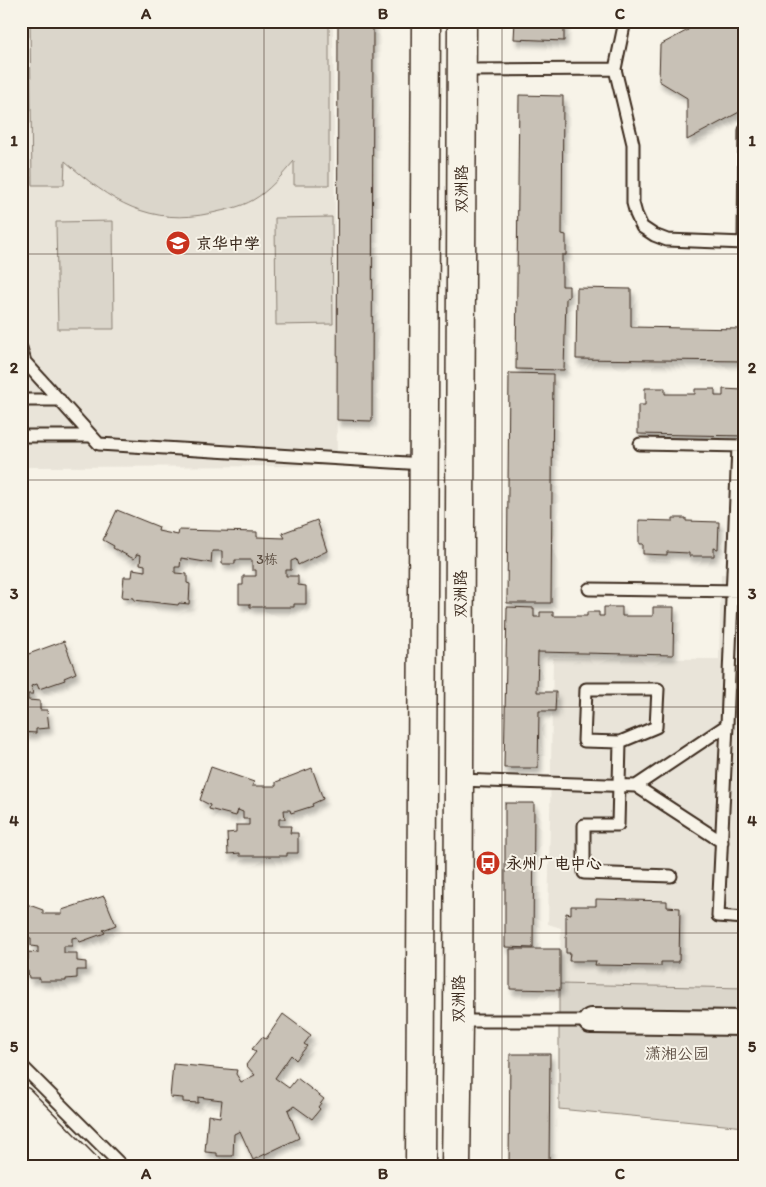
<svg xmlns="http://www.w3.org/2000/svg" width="766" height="1187" font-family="Itim,'LXGW WenKai TC',sans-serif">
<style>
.built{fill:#e9e4d9}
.green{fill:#dbd6cb;stroke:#8b8074}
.building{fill:#c8c1b6;stroke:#3b2a1e;filter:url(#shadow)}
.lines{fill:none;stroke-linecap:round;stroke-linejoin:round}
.lane-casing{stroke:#3b2a1e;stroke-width:15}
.street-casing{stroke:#3b2a1e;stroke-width:28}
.secondary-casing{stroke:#3b2a1e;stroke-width:31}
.lane{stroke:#f7f3e8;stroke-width:11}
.street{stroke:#f7f3e8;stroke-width:24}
.secondary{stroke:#f7f3e8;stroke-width:28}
.grid{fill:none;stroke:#3b2a1e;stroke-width:1;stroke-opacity:0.55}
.labels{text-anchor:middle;stroke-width:4;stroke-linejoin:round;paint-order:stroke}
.number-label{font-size:14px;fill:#5e5044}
.street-label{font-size:16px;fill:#3b2a1e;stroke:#f7f3e8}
.poi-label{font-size:16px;font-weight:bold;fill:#3b2a1e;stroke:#f7f3e8;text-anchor:start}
.park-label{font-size:16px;fill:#5b4c41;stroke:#f7f3e8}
.neatline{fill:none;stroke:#3b2a1e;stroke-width:2}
.grid-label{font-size:16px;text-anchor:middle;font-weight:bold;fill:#3b2a1e}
</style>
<defs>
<filter id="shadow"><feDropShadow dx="3" dy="5.5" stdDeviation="2.5" flood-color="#0004"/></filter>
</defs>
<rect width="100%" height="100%" fill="#f7f3e8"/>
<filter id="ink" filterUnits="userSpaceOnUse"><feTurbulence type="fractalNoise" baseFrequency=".02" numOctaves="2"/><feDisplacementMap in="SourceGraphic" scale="10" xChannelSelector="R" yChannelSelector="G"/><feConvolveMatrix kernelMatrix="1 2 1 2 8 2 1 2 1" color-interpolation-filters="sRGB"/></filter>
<g filter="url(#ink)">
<!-- built -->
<path class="built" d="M21,21H333L337,466L21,467Z
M721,574L745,575V988L559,984L561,928L548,924L553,658L719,659Z"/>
<!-- green -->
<path class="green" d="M30,21H329V185H294V161C282,175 269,191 253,200C241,207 225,210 212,213C150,227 110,201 65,161L64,185H32Z
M332,217L333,324L276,325L275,218Z
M113,221L114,329H58L56,222Z
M559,984L745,988V1127L559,1109Z"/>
<!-- building -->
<path class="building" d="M338,21H373L372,421L337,420Z
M515,21H564V41L514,39Z
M688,21H745V109L687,140V98L659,81L660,45L688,30Z
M519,95L563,96L562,234L566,235V255H562V286H569V297L566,298L564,370L516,369Z
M741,286H745V361L576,359L577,288L631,289V327L741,329Z
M509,373L553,374L551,603H507Z
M645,388H665V394H695V389H715V396H723V389L743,390V396H745V436L638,434V405H645Z
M117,510L159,527L158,531L178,535L179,530L257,532V537L285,538L282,533L317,520L327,551L298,565L296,559L291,561V570H286V576H298V585L306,586V604H294V607H250V604H239V585H243V576H256V570H252V560H235V564H222V551H212L211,563L181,558L180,567H175V573L187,574V583L190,584L189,604L179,603L178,605L134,600V598L122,597L124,577H132L133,569L145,571V565L140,564L141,555L137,554L134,559L113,548L114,546L103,540Z
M673,518H686V521L719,522L718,549L714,548V556H689V553L667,552V555L643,554V544H639V520L673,521Z
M507,607L534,608V617H540V612H553V616H587V612H599V616H604V607H622V616H653V607H674L673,655L538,652L537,692H556L555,711H539L538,768H504Z
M64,641L76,673L64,678L65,680L39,689L37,684L31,686L33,694H28V700L40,701V710H47L49,728L36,729V733L21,732V660H24L23,656Z
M211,767L254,782L252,786H276V782L312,768L323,799L312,804L313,806L291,813L290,810H284L285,819H279V826H291L290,833H298V853H287V856H240V853L228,854L227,833L236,832V825H249V819H243V812L238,810L236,816L209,809L210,805L200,800Z
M505,803H534L533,948L505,947Z
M104,896L116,925L103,930L105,933L80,942L77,937L72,938V946H64V953H77V961L86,962V970H77V978L66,979V981H40V978H29L28,971L21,970V960H28V952L38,953V947L31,946V938L27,937L26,941L21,939V902L43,910V914H62V910Z
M596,899L667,901V907L680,908L679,962H661V966L595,965L596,961H569L570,953H566V913L571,914V906H596Z
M510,949H560V990L510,989Z
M283,1014L311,1035L304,1044L307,1046L296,1060L291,1055L275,1078L289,1088L297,1078L324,1099L318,1107L320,1109L312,1119L294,1106L288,1110L299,1138L253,1160L240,1131L234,1134L233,1156H217V1153L205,1152L208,1115L220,1117L222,1100L198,1097V1103L183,1102V1098L170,1097L173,1064L237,1070L236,1074L241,1082L255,1075L246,1065L256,1052L252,1049L262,1037L266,1039Z
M510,1054H550L549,1166H509Z"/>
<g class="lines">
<defs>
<path id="lane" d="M625,21L615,69L633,144V203L636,214L642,227L654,235L667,240L745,243
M461,70L615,69
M744,243L745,130
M21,348L25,362L99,444L424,464
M21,400H60
M21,436H91
M640,444L744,446
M738,446L727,725L718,916L745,918
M589,589L745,591
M620,742L656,727L658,689H586L584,741L620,742L618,825H584V873L671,876
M459,780L636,786L727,725
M636,786L722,842
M458,1021H591
M21,1065L122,1166
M21,1165L37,1148"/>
<path id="street" d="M591,1021L745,1023"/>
<path id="secondary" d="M21,1101L85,1166
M21,1132L54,1166
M420,1166L426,21
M456,1166L458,1021L462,21"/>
</defs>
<!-- lane casing -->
<use href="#lane" class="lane-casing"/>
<!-- street casing -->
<use href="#street" class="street-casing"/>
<!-- secondary casing -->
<use href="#secondary" class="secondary-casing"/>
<!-- lane -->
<use href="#lane" class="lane"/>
<!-- street -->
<use href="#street" class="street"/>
<!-- secondary -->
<use href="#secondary" class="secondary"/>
</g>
</g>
<!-- grid -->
<path class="grid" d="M264,21V1166M502,21V1166M21,254H745M21,480H745M21,707H745M21,933H745"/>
<!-- icons -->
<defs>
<symbol id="school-disc" viewBox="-11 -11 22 22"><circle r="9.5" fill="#c8321e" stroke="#f7f3e8"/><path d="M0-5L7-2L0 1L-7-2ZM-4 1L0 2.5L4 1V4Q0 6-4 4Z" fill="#fff"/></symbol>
<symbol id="bus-disc" viewBox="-11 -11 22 22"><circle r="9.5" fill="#c8321e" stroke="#f7f3e8"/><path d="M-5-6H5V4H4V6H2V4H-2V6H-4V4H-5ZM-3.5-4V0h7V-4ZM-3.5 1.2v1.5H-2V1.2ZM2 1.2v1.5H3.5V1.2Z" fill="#fff"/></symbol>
</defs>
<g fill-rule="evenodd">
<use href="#school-disc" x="164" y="229" width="28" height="28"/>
<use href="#bus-disc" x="474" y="849" width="28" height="28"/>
</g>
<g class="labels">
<!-- number labels -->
<g class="number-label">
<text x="267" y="564">3栋</text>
</g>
<!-- street labels -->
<g class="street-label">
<text transform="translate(461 189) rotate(-90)" y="6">双洲路</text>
<text transform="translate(460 594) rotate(-90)" y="6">双洲路</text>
<text transform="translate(458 999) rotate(-90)" y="6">双洲路</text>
</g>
<!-- poi labels -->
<g class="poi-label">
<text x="196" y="249">京华中学</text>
<text x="506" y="869">永州广电中心</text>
</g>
<!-- park labels -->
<g class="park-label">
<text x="677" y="1059">潇湘公园</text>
</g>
</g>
<!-- margin -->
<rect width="766" height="1187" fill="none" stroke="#f7f3e8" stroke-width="55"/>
<rect x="28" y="28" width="710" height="1132" class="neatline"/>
<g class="grid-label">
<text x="146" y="19">A</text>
<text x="383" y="19">B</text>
<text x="620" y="19">C</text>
<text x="14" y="146">1</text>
<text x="752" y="146">1</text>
<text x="14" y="373">2</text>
<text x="752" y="373">2</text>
<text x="14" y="599">3</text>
<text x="752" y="599">3</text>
<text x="14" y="826">4</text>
<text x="752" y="826">4</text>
<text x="14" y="1052">5</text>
<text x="752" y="1052">5</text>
<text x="146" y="1179">A</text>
<text x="383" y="1179">B</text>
<text x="620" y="1179">C</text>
</g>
</svg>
